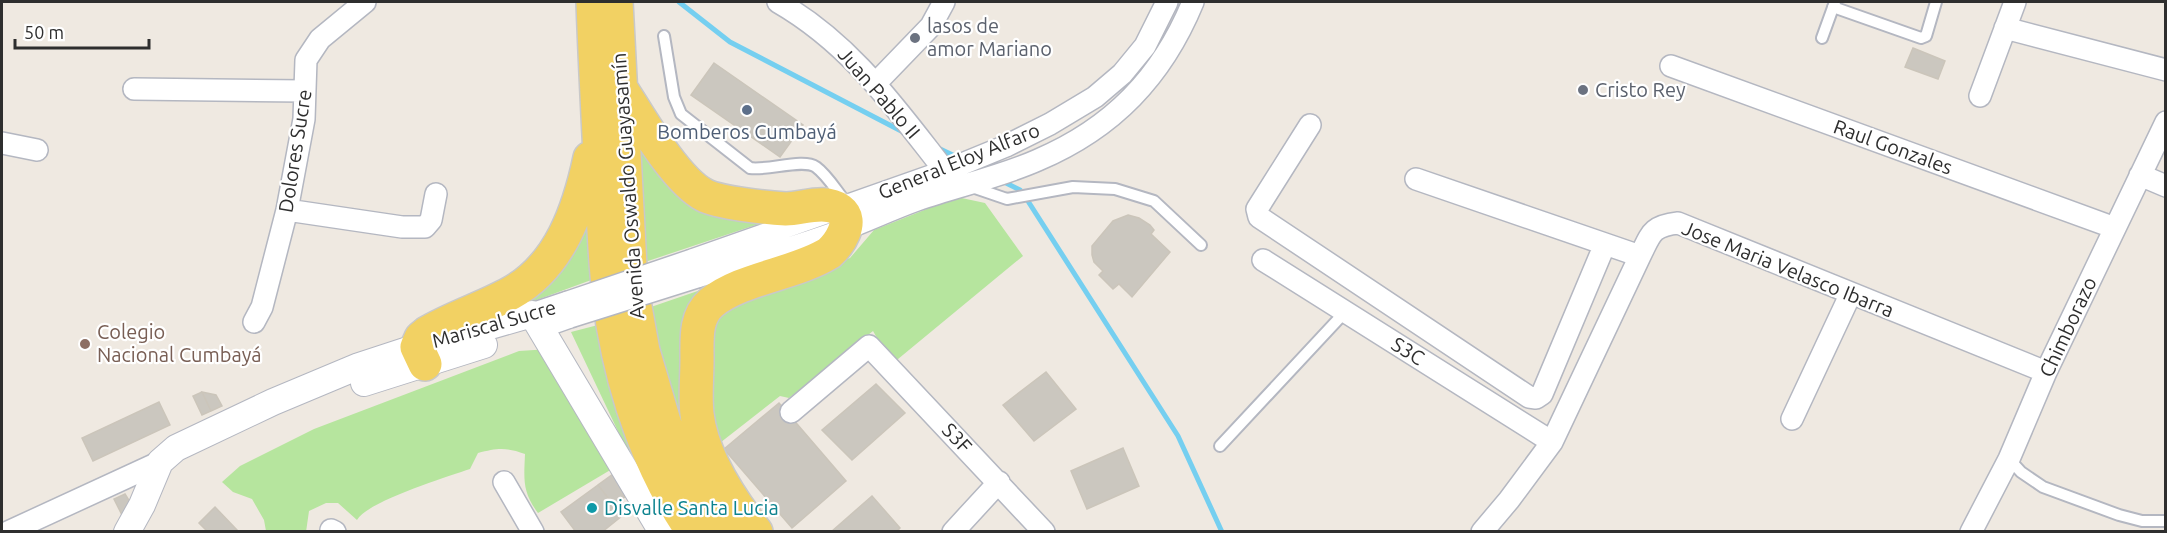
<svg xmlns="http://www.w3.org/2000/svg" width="2167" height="533" font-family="Ubuntu,sans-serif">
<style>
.green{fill:#b6e59e}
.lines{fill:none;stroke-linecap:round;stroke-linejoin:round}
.stream{stroke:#75cff0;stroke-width:5}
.building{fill:#cbc7bf;stroke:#cbc5ba;stroke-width:1.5}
.service-casing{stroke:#b4b7c1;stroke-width:14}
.minor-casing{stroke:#b4b7c1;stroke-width:24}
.tertiary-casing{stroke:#b4b7c1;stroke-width:28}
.primary-casing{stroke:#c9c9c9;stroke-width:36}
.service{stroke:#fff;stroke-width:10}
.minor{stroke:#fff;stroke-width:21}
.tertiary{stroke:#fff;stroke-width:26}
.primary{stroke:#f2d163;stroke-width:33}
.minor-bridge-casing{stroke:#b4b7c1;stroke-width:24;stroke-linecap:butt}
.minor-bridge{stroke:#fff;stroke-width:21}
.worship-dot{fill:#6b7280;stroke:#fff;stroke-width:2}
.service-dot{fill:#5c6f8a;stroke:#fff;stroke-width:2}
.education-dot{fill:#8d6e63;stroke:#fff;stroke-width:2}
.culture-dot{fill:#0f9aa8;stroke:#fff;stroke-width:2}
.labels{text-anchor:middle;stroke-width:4.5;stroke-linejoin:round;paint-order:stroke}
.worship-label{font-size:20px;fill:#5b616d;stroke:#fff;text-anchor:start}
.street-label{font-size:20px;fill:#2e2e2e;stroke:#fff}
.service-label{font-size:20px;fill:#4e5e75;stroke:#fff}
.education-label{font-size:20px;fill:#785e54;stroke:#fff;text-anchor:start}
.culture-label{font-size:20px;fill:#0d838f;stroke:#fff;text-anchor:start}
</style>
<rect width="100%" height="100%" fill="#efe9e1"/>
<!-- green -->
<path class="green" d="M633,138L774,219L642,263Z
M590,185L594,279L490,317Z
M957,197L985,203L1023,256L892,364L873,331L789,398L780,396L716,446L709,412L712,310L850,258L874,230Z
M721,283L693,458L673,414L648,308Z
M598,325L665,506L633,463L571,332Z
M550,349L612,469L538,513C522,492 524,479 525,454C506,447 497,448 478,453L470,469C447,477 368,501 357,520L338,503H326L309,511L306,532L266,531L264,520L252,499L233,492L222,482L240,466L314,429L519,351Z"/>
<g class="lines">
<!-- stream -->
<path class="stream" d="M679,2L730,42L905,133
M938,148L959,158
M1000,180L1020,190
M1026,198L1178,436L1222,532"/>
</g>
<!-- building -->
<path class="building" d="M1913,48L1945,61L1938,79L1905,67Z
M714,63L803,125L780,157L691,95Z
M1128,215L1139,218L1150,225L1154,230L1151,234L1170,252L1132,297L1119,284L1113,289L1099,275L1103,271L1094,262L1092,255V246L1113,221Z
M1046,372L1076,409L1034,441L1003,405Z
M876,384L905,413L852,460L822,430Z
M202,392L216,395L222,406L211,411Z
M202,392L211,411L202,415L193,396Z
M159,402L170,425L93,461L82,438Z
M779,403L846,481L792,528L724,449Z
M1123,448L1139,486L1087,509L1071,471Z
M613,474L625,497L613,504L598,485Z
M598,485L622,516L602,532H576L561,512Z
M125,494L130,502L122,515L114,499Z
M872,496L900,528L896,532H831Z
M215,507L237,530L235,532H208L199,523Z"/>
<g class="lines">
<defs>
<path id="service" d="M1833,7L1921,38L1926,36L1936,2
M664,36L674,97L681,114L750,168C768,171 803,158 816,167C827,175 836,190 844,200
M1822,38L1835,2
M969,186L1007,199L1073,187L1115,189L1154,201L1201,245
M1220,446L1345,312
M2009,459L2021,472L2043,487L2119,515L2142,521H2166"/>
<path id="minor" d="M778,2C851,44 894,106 945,171
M2005,28L2166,70
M1671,66L2115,228
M876,83L931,26L944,2
M134,89L305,91
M1980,96L2015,2
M1310,125L1257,209L1259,217L1529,397L1536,398L1542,394L1605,244
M2,143L37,150
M2140,175L2166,186
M1416,179L1640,256
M287,210L402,227H425L431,220L436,194
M692,260L945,171L1006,146L1050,124L1095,97L1122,74L1145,46L1167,2
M1263,260L1552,442
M697,277C746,261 796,247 845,229C869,220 892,209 917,200C957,186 1000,177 1038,160C1113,128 1162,77 1193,2
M532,314L568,302
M254,322L262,307L287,210L304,119L306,60L320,39L365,2
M539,328L570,317
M791,412L869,346L1044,532
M1792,419L1851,293
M504,482L533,532
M331,530L335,532
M8,532L160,462
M953,532L999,482
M1482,532L1509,500L1552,442L1640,256C1651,234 1651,226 1678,223L2046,372
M1971,532L2009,459L2046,372L2166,122"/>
<path id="tertiary" d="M364,383L484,345
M127,532L142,505L160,462L176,448L273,402L359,366L417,347L532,314L662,532"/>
<path id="primary" d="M593,2C595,59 598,117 601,175C604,225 605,275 613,325C625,397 651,472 693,532
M616,2L631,285L643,351L665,425L682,465L723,532
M620,87C639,116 674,179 704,195C719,203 768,208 786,209C802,209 825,199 840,210C855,221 839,244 829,253C795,274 741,278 711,303C695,317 697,339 697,359C697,377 695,396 697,414C702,457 730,499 756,532
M425,364L417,347L421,338L427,333C454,317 484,308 511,293C560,266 579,210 590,158"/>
</defs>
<!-- service casing -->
<use href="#service" class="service-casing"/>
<!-- minor casing -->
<use href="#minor" class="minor-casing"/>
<!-- tertiary casing -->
<use href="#tertiary" class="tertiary-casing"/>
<!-- primary casing -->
<use href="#primary" class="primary-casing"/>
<!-- service -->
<use href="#service" class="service"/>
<!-- minor -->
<use href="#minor" class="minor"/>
<!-- tertiary -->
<use href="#tertiary" class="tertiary"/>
<!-- primary -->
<use href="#primary" class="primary"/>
<defs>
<path id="minor-bridge" d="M568,302L692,260
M570,317L697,277"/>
</defs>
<!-- minor-bridge casing -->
<use href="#minor-bridge" class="minor-bridge-casing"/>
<!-- minor-bridge -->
<use href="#minor-bridge" class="minor-bridge"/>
</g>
<!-- markers -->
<g class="worship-dot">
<circle cx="915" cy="38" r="6"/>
<circle cx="1583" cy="90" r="6"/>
</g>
<circle class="service-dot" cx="747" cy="110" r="6"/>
<circle class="education-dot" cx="85" cy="344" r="6"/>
<circle class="culture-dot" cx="592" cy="508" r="6"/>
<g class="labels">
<!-- worship labels -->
<g class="worship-label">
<text x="927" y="33">lasos de<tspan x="927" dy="23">amor Mariano</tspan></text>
<text x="1595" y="97">Cristo Rey</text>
</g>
<!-- street labels -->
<g class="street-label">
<text transform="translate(879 93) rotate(49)" y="7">Juan Pablo II</text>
<text transform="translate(1893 147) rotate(20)" y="7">Raul Gonzales</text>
<text transform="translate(295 151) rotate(-81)" y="7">Dolores Sucre</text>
<text transform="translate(959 161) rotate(-22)" y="7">General Eloy Alfaro</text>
<text transform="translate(628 186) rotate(-94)" y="7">Avenida Oswaldo Guayasamín</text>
<text transform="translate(1788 269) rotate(22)" y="7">Jose Maria Velasco Ibarra</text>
<text transform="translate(494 324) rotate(-16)" y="7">Mariscal Sucre</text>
<text transform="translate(2068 327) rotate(-65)" y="7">Chimborazo</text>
<text transform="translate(1408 351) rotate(32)" y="7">S3C</text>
<text transform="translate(957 438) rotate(47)" y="7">S3F</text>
</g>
<!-- service labels -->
<g class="service-label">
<text x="747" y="139">Bomberos Cumbayá</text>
</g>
<!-- education labels -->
<g class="education-label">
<text x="97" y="339">Colegio<tspan x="97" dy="23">Nacional Cumbayá</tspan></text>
</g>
<!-- culture labels -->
<g class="culture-label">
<text x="604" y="515">Disvalle Santa Lucia</text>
</g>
</g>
<!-- border -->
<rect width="2167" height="533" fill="none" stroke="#2e2e2e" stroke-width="6"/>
<!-- scale -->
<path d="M15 39v9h134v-9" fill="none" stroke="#2e2e2e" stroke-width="3"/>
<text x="24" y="39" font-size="18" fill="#2e2e2e" stroke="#ffffff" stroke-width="4.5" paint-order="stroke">50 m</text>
</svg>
